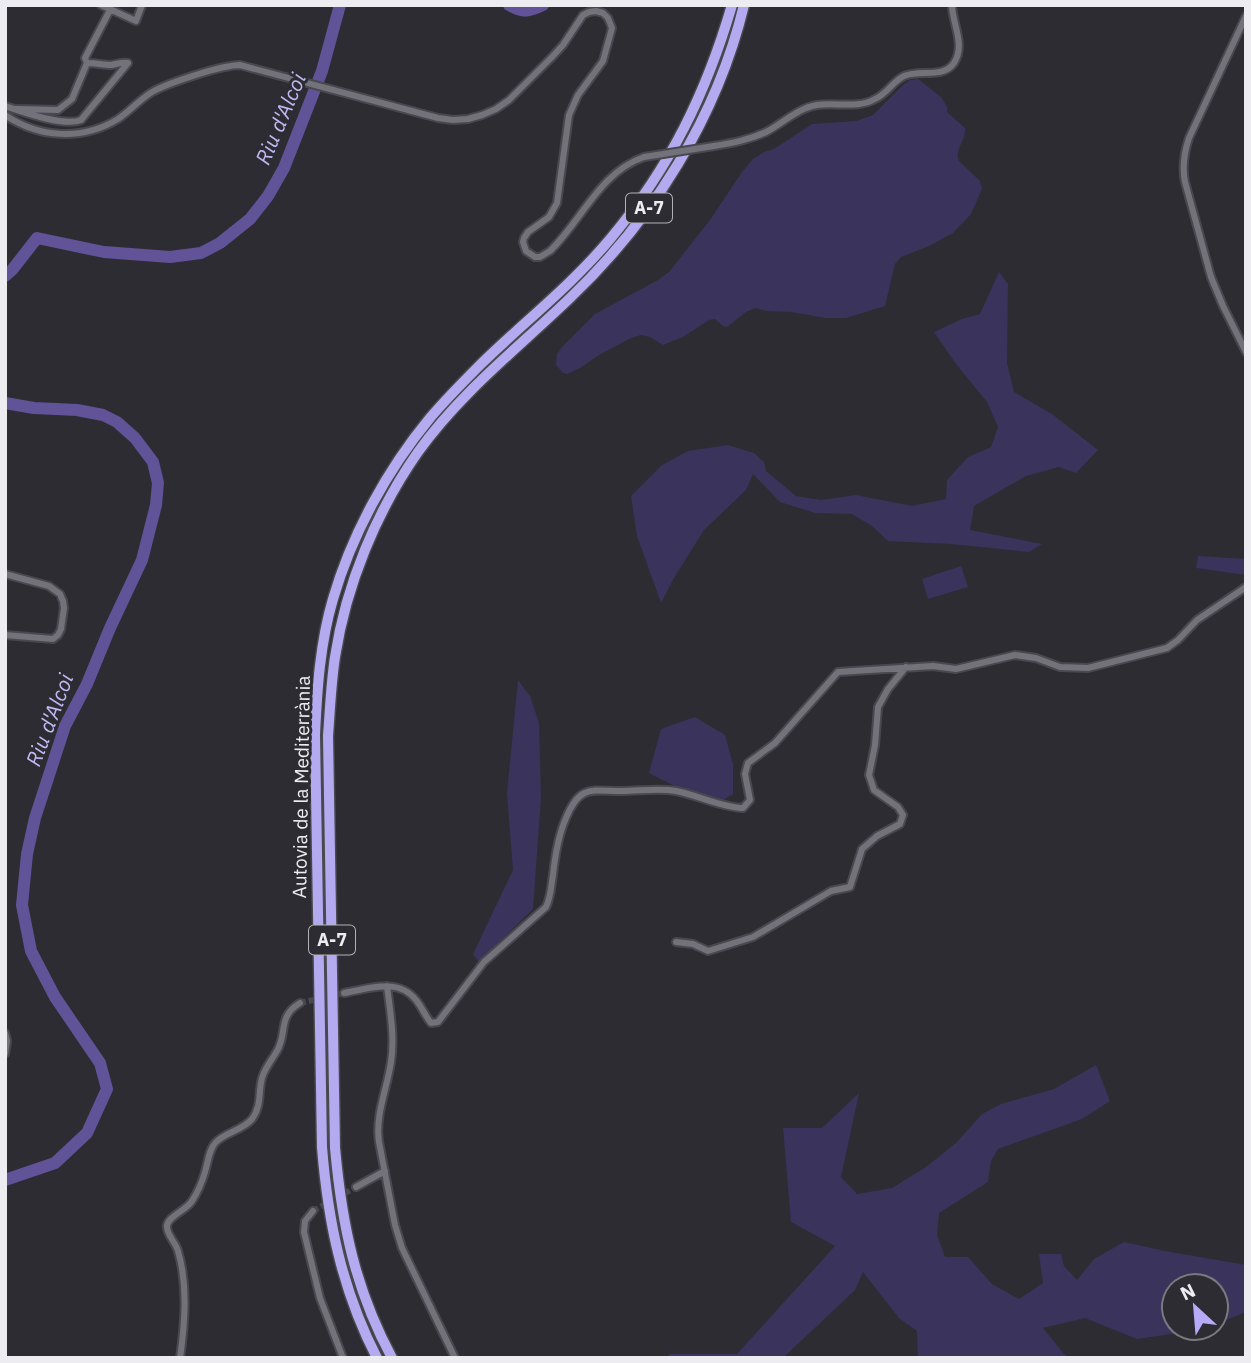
<svg xmlns="http://www.w3.org/2000/svg" width="1251" height="1363" font-family="'IBM Plex Sans',sans-serif">
<style>
.green{fill:#3a335b}
.lines{fill:none;stroke-linecap:round;stroke-linejoin:round}
.river{stroke:#605398;stroke-width:12}
.minor-tunnel{stroke:#4a4950;stroke-width:6;stroke-dasharray:6 3;stroke-linecap:butt}
.minor-casing{stroke:#49484e;stroke-width:10}
.highway-casing{stroke:#49484e;stroke-width:13}
.minor{stroke:#73727b;stroke-width:6}
.highway{stroke:#b4aaef;stroke-width:10}
.minor-bridge-casing{stroke:#49484e;stroke-width:10;stroke-linecap:butt}
.minor-bridge{stroke:#73727b;stroke-width:6}
.labels{text-anchor:middle;stroke-width:6;stroke-linejoin:round;paint-order:stroke}
.shield{fill:#2d2c33;stroke:#b3b2b8;stroke-width:2}
.shield-label{font-size:18px;font-weight:bold;fill:#ececf1}
.street-label{font-size:19px;fill:#ececf1;stroke:#2d2c33}
.water-label{font-size:21px;font-style:italic;fill:#c1b9f4;stroke:#2d2c33}
</style>
<rect width="100%" height="100%" fill="#2d2c33"/>
<!-- green -->
<path class="green" d="M918,79L941,97L947,107V112L965,128C966,142 954,148 959,161L980,181L982,189L971,214L953,233L929,246L901,257L895,264L885,306L846,318H826L791,312L767,311L755,308L746,312L727,327L723,326L715,319L709,320L683,337L663,345L650,337L641,335L631,338L599,355L580,368L567,374L563,373L556,365L557,354L563,346L595,314L658,280L669,272L710,220L742,172L753,159L764,152L774,149L812,124L856,121L873,115L903,85L910,80Z
M999,272L1008,284L1007,363L1014,392L1052,414L1098,450L1076,473L1059,467L1026,476L974,506L970,530L1042,544L1029,552L951,544L888,541L872,526L852,514L815,513L780,502L753,474L746,490L704,530L674,578L661,603L637,536L631,496L662,465L688,451L728,445L754,453L764,462L766,471L796,496L821,500L856,495L912,506L946,499L947,480L968,457L991,447L998,427L987,402L956,364L934,332L962,319L980,314Z
M1198,556L1246,559V575L1196,568Z
M961,566L968,587L928,599L922,579Z
M518,680L530,696L539,723L541,798L533,909L479,962L473,954L513,870L507,793Z
M695,717L725,735L733,764V794L714,806L649,773L661,729Z
M1096,1065L1110,1101L1082,1119L998,1149L991,1161L988,1182L939,1213L937,1235L945,1257H968L992,1284L1019,1299L1043,1283L1039,1254H1061L1064,1266L1077,1280L1094,1259L1124,1242L1165,1251L1246,1265V1312L1216,1324V1286H1174V1328H1205L1199,1330L1137,1339L1085,1318L1043,1328L1064,1354L1070,1358H918L917,1331L899,1318L863,1272L855,1290L783,1358H668L669,1354H737L835,1246L791,1222L783,1128H822L859,1093L841,1177L857,1194L892,1188L926,1167L956,1143L982,1114L1001,1104L1054,1089Z"/>
<g class="lines">
<!-- river -->
<path class="river" d="M509,5C523,13 529,12 543,5
M5,276L12,270L37,238L104,252L170,257L201,253L220,243L250,219L268,196L284,168L322,71L340,5
M5,403L34,408L77,410L103,415L117,422L135,438L153,462L158,483L156,505L142,560L110,628L87,684L65,726L35,818L27,854L22,905L31,951L55,997L100,1063L107,1089L87,1133L55,1163L5,1180"/>
<!-- minor-tunnel -->
<path class="minor-tunnel" d="M300,1003L344,993
M313,1211L356,1187"/>
<defs>
<path id="minor" d="M101,5L136,21L142,5
M1246,16L1189,138C1184,153 1182,167 1185,182L1211,277L1223,306L1246,352
M87,63C95,63 104,65 111,65C117,64 121,62 128,63
M5,106C23,112 64,127 81,120L128,63
M15,109L58,110L72,99L87,63L85,58L110,10
M5,115C39,138 82,141 118,119C130,111 139,100 152,92C168,83 222,65 240,65L438,118L453,120L468,119L482,115L496,109L509,100L552,57L563,45L583,15L589,12L596,11L603,13L608,18L612,28L603,61L578,95L569,115L557,203L549,217L528,232L524,238L523,242L526,251L535,257H540L550,251C582,220 600,172 644,157
M714,146C732,143 749,140 766,132C783,123 798,108 817,105C836,102 858,109 875,99C887,94 893,81 904,76C920,69 943,79 954,63C966,45 952,23 952,5
M5,574L49,586L60,594L63,601L64,608L61,629L58,635L53,639L5,635
M676,942L693,944L708,951L753,937L831,891L850,887L862,849L877,836L900,824L903,815L898,807L874,790L869,775L875,745L878,707L888,689L906,667
M387,986C390,1011 395,1037 391,1062C387,1089 375,1115 379,1142L395,1225L402,1248L455,1358
M344,993C368,989 398,977 416,1000C422,1007 425,1016 431,1023L438,1022L484,962L546,907C551,897 551,886 553,875C555,856 558,836 566,818C580,784 592,791 622,791C640,791 658,788 676,791C697,795 724,808 743,808L750,800L745,774L748,763L775,743L838,672L933,666L956,669L1015,655L1036,658L1060,667L1088,668L1167,648L1178,640L1197,620L1246,587
M5,1033L7,1041L5,1054
M356,1187L385,1171
M313,1211L305,1221L304,1232L320,1298L343,1358
M180,1358C185,1323 188,1285 178,1251C176,1243 167,1235 167,1227C166,1217 187,1210 192,1201C198,1192 202,1182 205,1172C208,1162 209,1149 216,1142C226,1132 243,1130 252,1119C262,1106 258,1092 262,1078C265,1067 273,1059 278,1049C287,1032 278,1016 300,1003"/>
<path id="highway" d="M377,1358C342,1290 328,1222 322,1147L315,735C317,690 320,643 333,599C352,534 387,470 430,418C446,399 464,381 481,364C524,322 572,285 611,238C670,167 706,94 732,5
M392,1358C355,1289 342,1225 335,1148L328,736C330,710 331,683 335,657C346,585 376,512 418,452C460,393 518,348 570,298C653,219 717,117 744,5"/>
</defs>
<!-- minor casing -->
<use href="#minor" class="minor-casing"/>
<!-- highway casing -->
<use href="#highway" class="highway-casing"/>
<!-- minor -->
<use href="#minor" class="minor"/>
<!-- highway -->
<use href="#highway" class="highway"/>
<defs>
<path id="minor-bridge" d="M644,157L714,146"/>
</defs>
<!-- minor-bridge casing -->
<use href="#minor-bridge" class="minor-bridge-casing"/>
<!-- minor-bridge -->
<use href="#minor-bridge" class="minor-bridge"/>
</g>
<g class="labels">
<!-- shield labels -->
<g class="shield">
<rect x="626" y="193.5" width="46" height="29" rx="5"/>
<rect x="309" y="925.5" width="46" height="29" rx="5"/>
</g>
<g class="shield-label">
<text x="649" y="214">A-7</text>
<text x="332" y="946">A-7</text>
</g>
<!-- street labels -->
<g class="street-label">
<text transform="translate(301 787) rotate(-89)" y="7">Autovia de la Mediterrània</text>
</g>
<!-- water labels -->
<g class="water-label">
<text transform="translate(281 119) rotate(-67)" y="7">Riu d'Alcoi</text>
<text transform="translate(50 720) rotate(-69)" y="7">Riu d'Alcoi</text>
</g>
</g>
<!-- border -->
<rect width="1251" height="1363" fill="none" stroke="#ececf1" stroke-width="14"/>
<!-- north arrow -->
<g transform="translate(1195 1307) rotate(334)"><circle r="33" fill="#2d2c33" stroke="#79797f" stroke-width="2"/>
<path d="M0-5L12 26L0 18L-12 26Z" fill="#b7abf8"/>
<text y="-10" font-size="19" font-weight="bold" text-anchor="middle" fill="#ececf1">N</text>
</g>
</svg>
